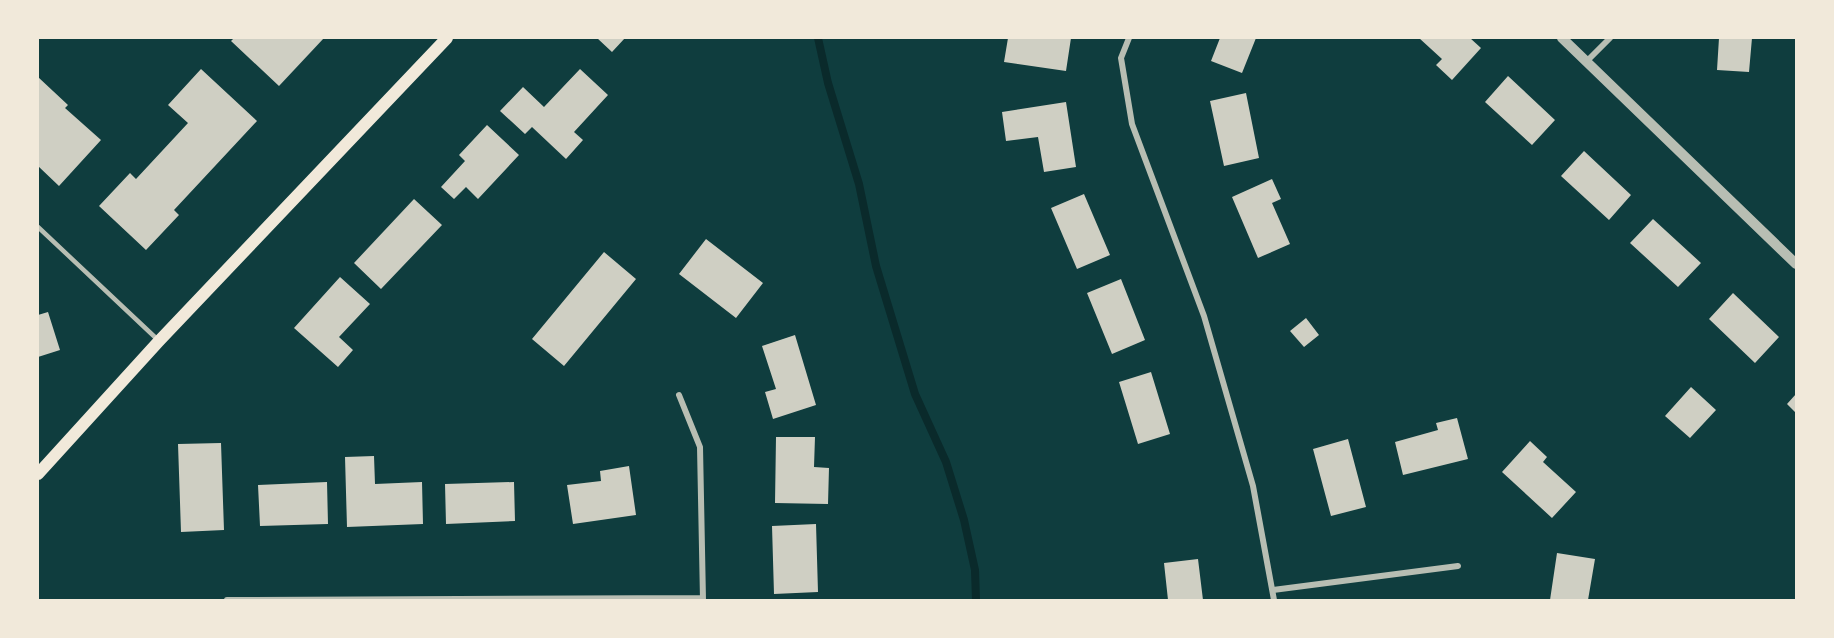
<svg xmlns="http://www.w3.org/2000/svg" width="1834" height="638" font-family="'Exo 2',sans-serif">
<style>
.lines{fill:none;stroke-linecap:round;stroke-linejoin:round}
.stream{stroke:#0a2a2b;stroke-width:8}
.building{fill:#cfcfc3}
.service{stroke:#b8beb3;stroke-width:4.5}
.minor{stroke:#b8beb3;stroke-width:6}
.tertiary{stroke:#b8beb3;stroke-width:10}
.secondary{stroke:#f1e9da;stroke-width:12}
</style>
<rect width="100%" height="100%" fill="#0f3d3e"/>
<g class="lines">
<!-- stream -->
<path class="stream" d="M818,38L828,83L859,184L876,266L915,394L946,462L964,520L975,570L976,600"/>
</g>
<!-- building -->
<path class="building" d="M234,38H324L279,86L231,41Z
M597,38H625L612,52Z
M1008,38H1071L1066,71L1004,62Z
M1220,38H1256L1242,73L1211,61Z
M1419,38H1470L1481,48L1452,80L1436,65L1442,59Z
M1719,38H1752L1749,72L1717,70Z
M201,69L257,121L174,210L179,215L146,250L99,206L130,173L136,179L188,123L168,105Z
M580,69L608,95L574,132L583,140L566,159L532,127L525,134L500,111L523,87L544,107Z
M1508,76L1555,120L1532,145L1485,102Z
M38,77L68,105L65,108L101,140L59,186L38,166Z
M1246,93L1259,158L1224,166L1210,101Z
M1066,102L1076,167L1044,172L1038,137L1006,141L1002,112Z
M487,125L519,155L478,199L466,187L454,199L441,187L465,161L459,155Z
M1584,151L1631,195L1609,220L1561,176Z
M1272,179L1281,199L1272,203L1290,244L1258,258L1232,197Z
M1084,194L1110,255L1077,269L1051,208Z
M414,199L442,225L381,289L354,263Z
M1653,219L1701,263L1678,287L1630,243Z
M706,239L763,283L736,318L679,274Z
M604,252L636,279L564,366L532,339Z
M340,277L370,304L339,337L353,350L338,367L294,328Z
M1121,279L1145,340L1112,354L1087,293Z
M1733,293L1779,337L1755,363L1709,319Z
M48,312L60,350L38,357V315Z
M1306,318L1319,335L1304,347L1290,331Z
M795,335L816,405L773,419L765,392L776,389L762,346Z
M1151,372L1170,434L1138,444L1119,382Z
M1691,387L1716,410L1690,438L1665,416Z
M1796,394V413L1787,404Z
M1457,418L1468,459L1403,475L1395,442L1438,430L1436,423Z
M776,437H815L814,467L829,468L828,504L775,503Z
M1348,439L1366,507L1331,516L1313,449Z
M1530,441L1547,457L1543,462L1576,492L1552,518L1502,472Z
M221,443L224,530L181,532L178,444Z
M374,456L375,484L422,482L423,524L347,527L345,457Z
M629,466L636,515L573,524L567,485L601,481L600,471Z
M327,482L328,524L260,526L258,485Z
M514,482L515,521L446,524L445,484Z
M816,524L818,592L774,594L772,526Z
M1557,553L1595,559L1588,600H1550Z
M1198,559L1203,600H1168L1164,563Z"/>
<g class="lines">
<!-- service -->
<path class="service" d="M38,227L158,340"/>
<!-- minor -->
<path class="minor" d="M1129,38L1121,58L1132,124L1204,316L1253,486L1274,600
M1586,62L1610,38
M679,395L700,447L703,600
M1273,590L1458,566
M227,600L703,598"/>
<!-- tertiary -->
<path class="tertiary" d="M1562,38L1796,264"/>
<!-- secondary -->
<path class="secondary" d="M38,474L159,341L447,38"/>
</g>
<!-- border -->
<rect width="1834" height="638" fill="none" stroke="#f1e9da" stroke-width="78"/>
</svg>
